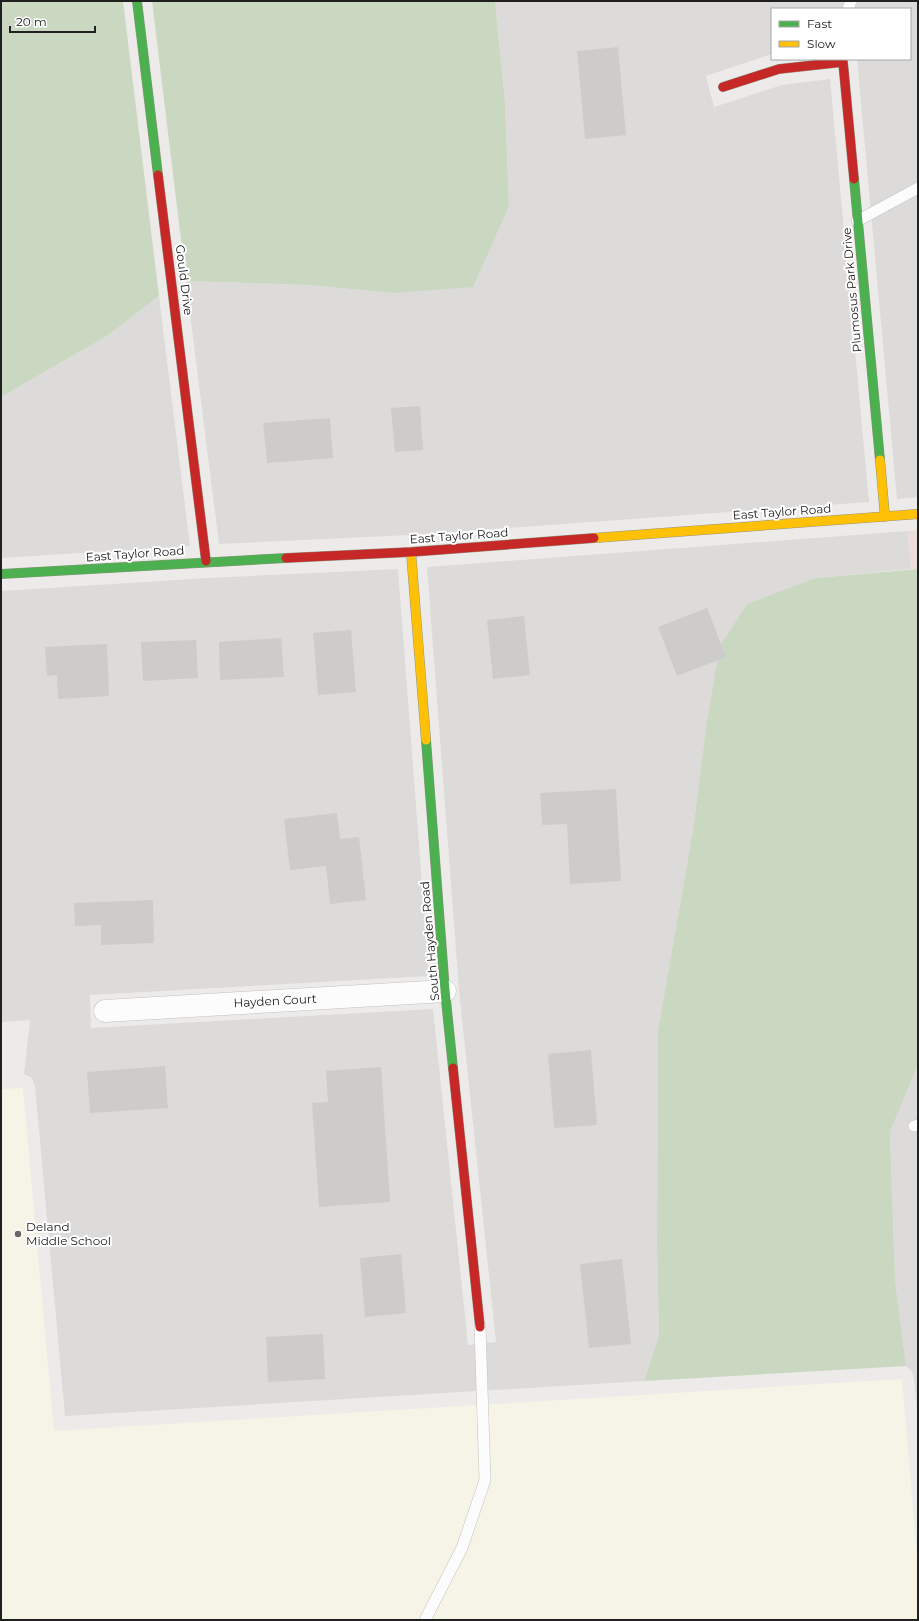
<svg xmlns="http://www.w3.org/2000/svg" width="919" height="1621" font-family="Montserrat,sans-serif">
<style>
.residential{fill:#dcdbda}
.commercial{fill:#eadddc}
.education{fill:#f5f4e6}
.forest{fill:#cad8c1}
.building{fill:#ceccca}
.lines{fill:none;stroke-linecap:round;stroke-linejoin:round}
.lane-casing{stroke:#c3c2c1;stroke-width:12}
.street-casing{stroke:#c3c2c1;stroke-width:23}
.fast-casing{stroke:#949583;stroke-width:10}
.slow-casing{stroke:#949583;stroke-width:10}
.jam-casing{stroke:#949583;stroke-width:10}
.lane{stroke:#fcfcfc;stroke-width:11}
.street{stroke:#fcfcfc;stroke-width:22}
.fast{stroke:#4caf50;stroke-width:9}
.slow{stroke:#ffc107;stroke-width:9}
.jam{stroke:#c62828;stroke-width:9}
.poi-dot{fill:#686766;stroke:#fff;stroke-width:1.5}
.labels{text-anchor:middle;stroke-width:4;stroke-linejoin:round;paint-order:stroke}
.street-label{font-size:12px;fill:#202020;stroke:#fff}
.poi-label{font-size:12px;fill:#202020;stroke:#fff;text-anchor:start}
</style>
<rect width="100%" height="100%" fill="#edebe9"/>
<!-- residential -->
<path class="residential" d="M495,1H918V497L897,499L857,59H910V9H772V54L706,76L714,107L782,85L830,79L869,502L410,535L219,544L186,281L309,285L392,293L509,206L505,102Z
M159,296L190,546L1,558V397L107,336Z
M908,531L911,569L816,578L706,728L693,830L658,1030L657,1244L659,1335L644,1381L65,1416L35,1086L32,1078L24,1074L30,1020L1,1022V591L208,578L398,569L429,976L90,995L91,1028L433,1009L468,1345L496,1342L459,990L427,567Z
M918,1065V1422L914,1378L911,1370L906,1366L895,1280L890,1132Z"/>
<!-- commercial -->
<path class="commercial" d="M918,530V569H911L908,531Z"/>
<!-- education -->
<path class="education" d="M23,1088L54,1431L902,1379L918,1567V1620H1V1089Z"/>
<!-- forest -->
<path class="forest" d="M1,1H123L159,296L107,336L1,397Z
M152,1H495L505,102L509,206L473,287L392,293L309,285L186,281Z
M918,569V1065L890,1132L895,1280L906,1366L644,1381L659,1335L657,1244L658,1030L693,830L706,728L720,646L747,604L816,578Z"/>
<!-- building -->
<path class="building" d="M618,47L626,135L585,139L577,51Z
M420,406L423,450L395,452L391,408Z
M330,418L333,458L267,463L263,423Z
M707,608L726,657L677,676L658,627Z
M524,616L530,675L493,679L487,620Z
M351,630L356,692L318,695L313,633Z
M281,638L284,677L220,680L219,642Z
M196,640L198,678L143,681L141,642Z
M107,644L109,696L58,699L57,675L47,676L45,647Z
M616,789L621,881L570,884L567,824L542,825L540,793Z
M337,813L340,839L359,837L366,900L330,904L326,866L290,870L284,819Z
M153,900L154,943L101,945V925L75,926L74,903Z
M591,1050L597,1125L554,1128L548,1054Z
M165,1066L168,1108L90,1113L87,1072Z
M381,1067L390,1202L319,1207L312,1103L328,1102L326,1071Z
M401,1254L406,1313L365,1317L360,1258Z
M622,1259L631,1344L589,1348L580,1264Z
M323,1334L325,1379L268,1382L266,1337Z"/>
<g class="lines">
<defs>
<path id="lane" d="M848,9L851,1
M857,221L918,188
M914,1126L918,1125
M425,1620L462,1548L485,1480L480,1327"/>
<path id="street" d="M105,1011L445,991"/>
<path id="fast" d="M137,1L158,175
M854,179L880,460
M1,574L286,558
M426,740L445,991L453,1068"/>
<path id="slow" d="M880,460L885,517
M594,538L918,514
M411,552L426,740"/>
<path id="jam" d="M723,87L779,69L843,62L854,179
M158,175L206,561
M286,558L411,552L594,538
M453,1068L480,1327"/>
</defs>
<!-- lane casing -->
<use href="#lane" class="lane-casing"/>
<!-- street casing -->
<use href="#street" class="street-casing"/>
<!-- fast casing -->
<use href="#fast" class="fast-casing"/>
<!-- slow casing -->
<use href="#slow" class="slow-casing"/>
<!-- jam casing -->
<use href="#jam" class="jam-casing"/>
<!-- lane -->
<use href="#lane" class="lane"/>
<!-- street -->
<use href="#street" class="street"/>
<!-- fast -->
<use href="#fast" class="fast"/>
<!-- slow -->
<use href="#slow" class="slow"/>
<!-- jam -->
<use href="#jam" class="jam"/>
</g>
<!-- markers -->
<circle class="poi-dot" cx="18" cy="1234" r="4"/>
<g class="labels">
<!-- street labels -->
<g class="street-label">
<text transform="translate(184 280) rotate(83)" y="4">Gould Drive</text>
<text transform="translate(852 290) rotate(-95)" y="4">Plumosus Park Drive</text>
<text transform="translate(782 512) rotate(-4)" y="4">East Taylor Road</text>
<text transform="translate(459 536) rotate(-4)" y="4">East Taylor Road</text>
<text transform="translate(135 554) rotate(-4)" y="4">East Taylor Road</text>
<text transform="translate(430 941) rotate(-95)" y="4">South Hayden Road</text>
<text transform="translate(275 1001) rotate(-3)" y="4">Hayden Court</text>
</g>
<!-- poi labels -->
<g class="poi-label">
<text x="26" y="1231">Deland<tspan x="26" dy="14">Middle School</tspan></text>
</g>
</g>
<!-- border -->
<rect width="919" height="1621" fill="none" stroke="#202020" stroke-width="4"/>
<!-- legend -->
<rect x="771" y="8" width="140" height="52" fill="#ffffff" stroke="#a6a6a6"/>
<rect x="779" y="21" width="20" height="6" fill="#4caf50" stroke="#a6a6a6"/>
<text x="807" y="28" font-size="12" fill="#202020">Fast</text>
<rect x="779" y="41" width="20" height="6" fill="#ffc107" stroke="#a6a6a6"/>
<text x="807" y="48" font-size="12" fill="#202020">Slow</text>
<!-- scale -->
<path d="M10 26v6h85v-6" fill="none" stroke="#202020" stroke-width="2"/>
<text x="16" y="26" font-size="12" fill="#202020" stroke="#ffffff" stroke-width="3" paint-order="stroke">20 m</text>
</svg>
